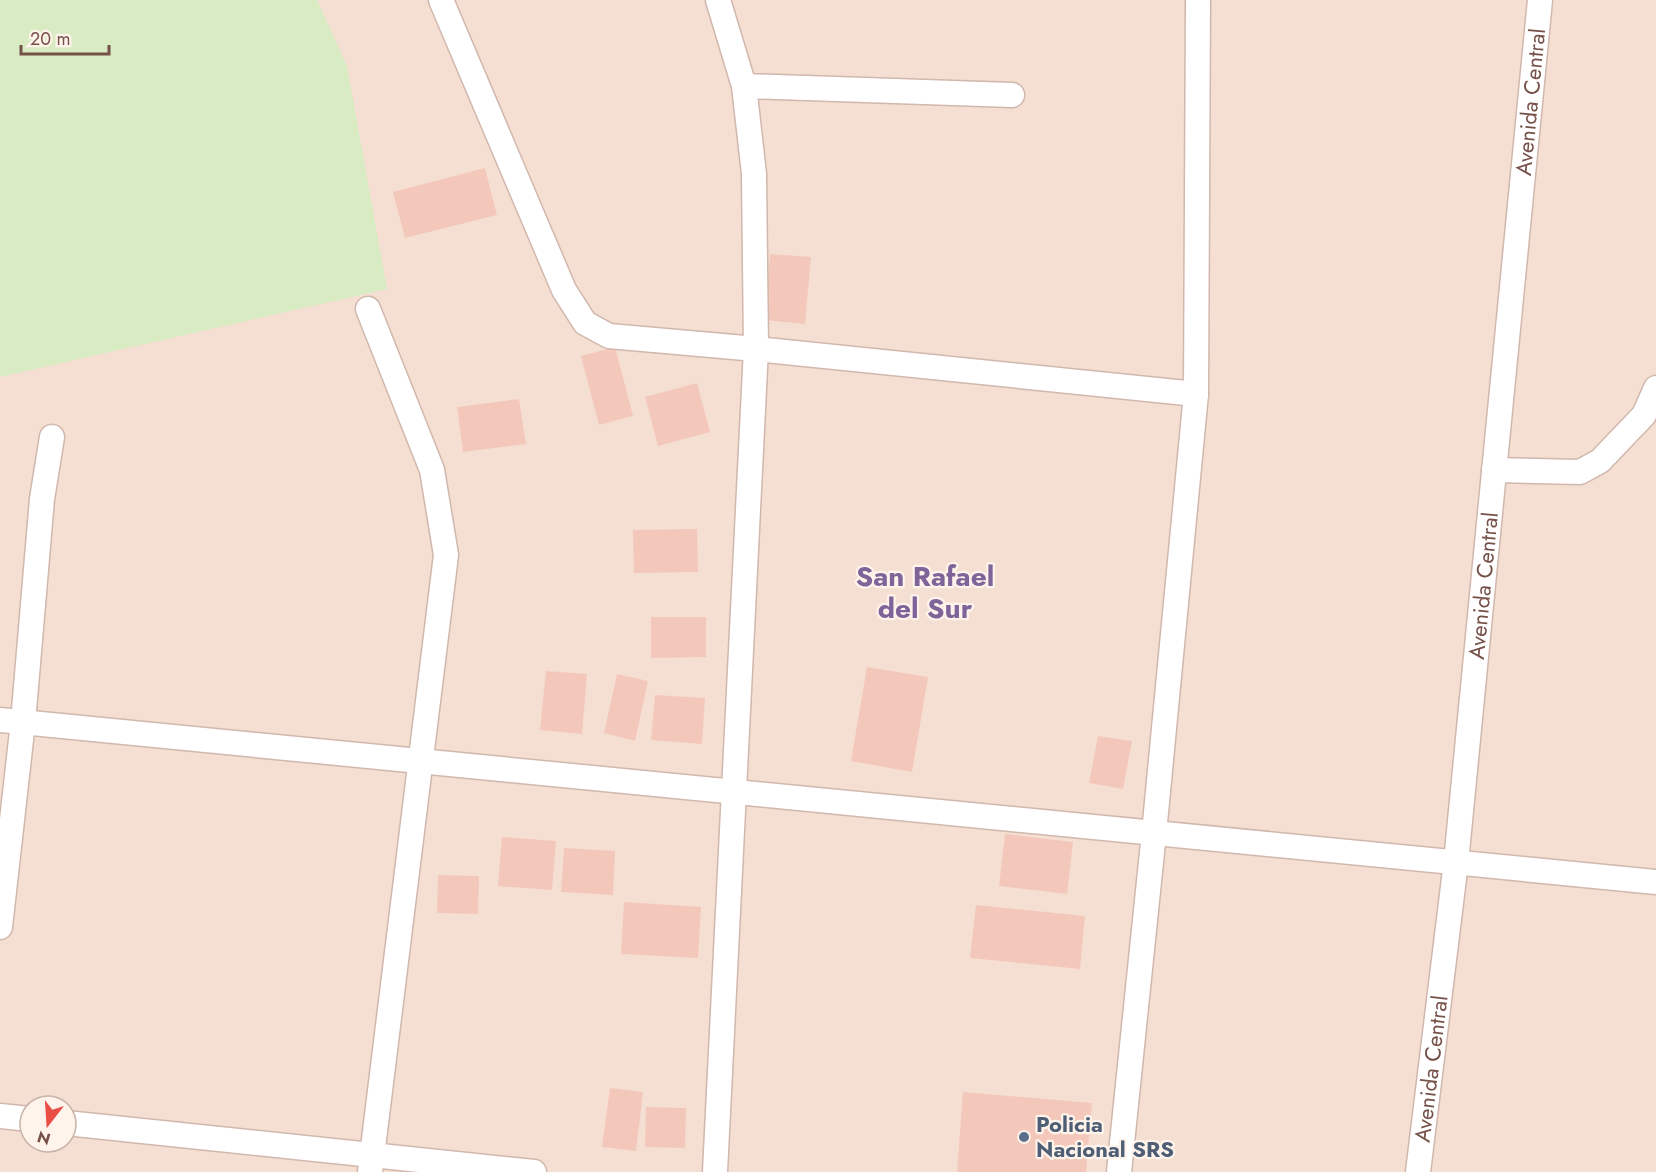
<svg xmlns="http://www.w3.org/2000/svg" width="1656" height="1172" font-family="Jost,sans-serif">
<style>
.residential{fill:#f5dfd2;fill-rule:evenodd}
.green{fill:#d9ebc2}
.building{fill:#f3c8bb}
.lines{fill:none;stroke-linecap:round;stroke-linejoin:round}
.minor-casing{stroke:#d1b7ad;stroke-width:27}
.minor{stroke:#fff;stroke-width:24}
.service-dot{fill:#5c6f8a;stroke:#fff4eb;stroke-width:2}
.labels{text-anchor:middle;stroke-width:4.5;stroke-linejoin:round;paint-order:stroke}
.street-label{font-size:22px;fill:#765149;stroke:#fff4eb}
.service-label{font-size:22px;font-weight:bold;fill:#4e5e75;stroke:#fff4eb;text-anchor:start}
.district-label{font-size:28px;font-weight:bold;fill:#7f649a;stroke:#fff4eb}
</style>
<rect width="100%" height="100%" fill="#fdefe4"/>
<!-- residential -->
<path class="residential" d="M0,0H1656V1172H0ZM30,1106H66V1142H30Z"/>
<!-- green -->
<path class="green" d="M0,0H317L347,66L387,289L0,377Z"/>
<!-- building -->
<path class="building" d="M485,168L497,215L405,238L393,192Z
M770,254L811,257L805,324L765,320Z
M615,347L633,416L599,425L581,356Z
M697,383L710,432L658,446L645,397Z
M519,399L526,444L463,452L457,407Z
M697,529L698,572L634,573L633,530Z
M651,617H706V657L651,658Z
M867,667L928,677L912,772L851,761Z
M546,671L587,674L582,734L540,730Z
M617,674L648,681L635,741L604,733Z
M655,695L705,698L702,744L651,740Z
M1098,736L1132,741L1123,789L1089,783Z
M1005,834L1073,842L1067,894L999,886Z
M502,837L556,841L552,890L498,886Z
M564,848L615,851L613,895L561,892Z
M438,875L479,876L478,914L437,913Z
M624,902L701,907L698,958L621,954Z
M976,905L1085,916L1080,969L970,958Z
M610,1088L643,1092L636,1151L602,1147Z
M963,1092L1092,1103L1086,1172H957Z
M646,1107L686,1108L685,1148L645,1147Z"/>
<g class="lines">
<defs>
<g id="minor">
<path d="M441,0L564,290L585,323L609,336L756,349L1196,394"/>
<path d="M744,86L1012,95"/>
<path d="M368,309L432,470L446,555L370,1172"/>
<path d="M1494,470L1580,472L1600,461L1644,415L1656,388"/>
<path d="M0,720L1656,882"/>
<path d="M0,927L23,722L42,499L52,437"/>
<path d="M0,1116L30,1119"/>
<path d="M66,1123L534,1172"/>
<path d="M715,1172L756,349L754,174L744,86L718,0"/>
<path d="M1119,1172L1154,833L1196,394L1198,0"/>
<path id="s1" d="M1418,1172L1456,862L1540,0"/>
</g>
</defs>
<!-- minor casing -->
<use href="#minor" class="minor-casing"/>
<!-- minor -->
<use href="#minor" class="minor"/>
</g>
<!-- markers -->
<circle class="service-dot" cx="1024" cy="1137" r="6"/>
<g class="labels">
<!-- street labels -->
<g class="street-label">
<text dy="8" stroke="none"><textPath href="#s1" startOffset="1076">Avenida Central</textPath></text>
<text dy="8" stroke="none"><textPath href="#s1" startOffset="590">Avenida Central</textPath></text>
<text dy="8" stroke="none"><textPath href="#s1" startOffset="104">Avenida Central</textPath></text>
</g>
<!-- service labels -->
<g class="service-label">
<text x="1036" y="1132">Policia<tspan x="1036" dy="25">Nacional SRS</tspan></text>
</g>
<!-- district labels -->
<g class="district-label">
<text x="925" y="586">San Rafael<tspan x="925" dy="32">del Sur</tspan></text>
</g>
</g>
<!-- north arrow -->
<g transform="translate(48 1124) rotate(197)"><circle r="28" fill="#fff4eb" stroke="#c8b3aa" stroke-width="1.5"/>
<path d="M0-4.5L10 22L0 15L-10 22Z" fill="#ea4f46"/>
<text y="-9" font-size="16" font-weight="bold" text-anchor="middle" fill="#765149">N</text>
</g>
<!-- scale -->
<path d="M21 45v9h88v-9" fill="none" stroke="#765149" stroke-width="3"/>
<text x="30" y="45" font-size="18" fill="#765149" stroke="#fff4eb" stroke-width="4.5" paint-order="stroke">20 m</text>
</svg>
